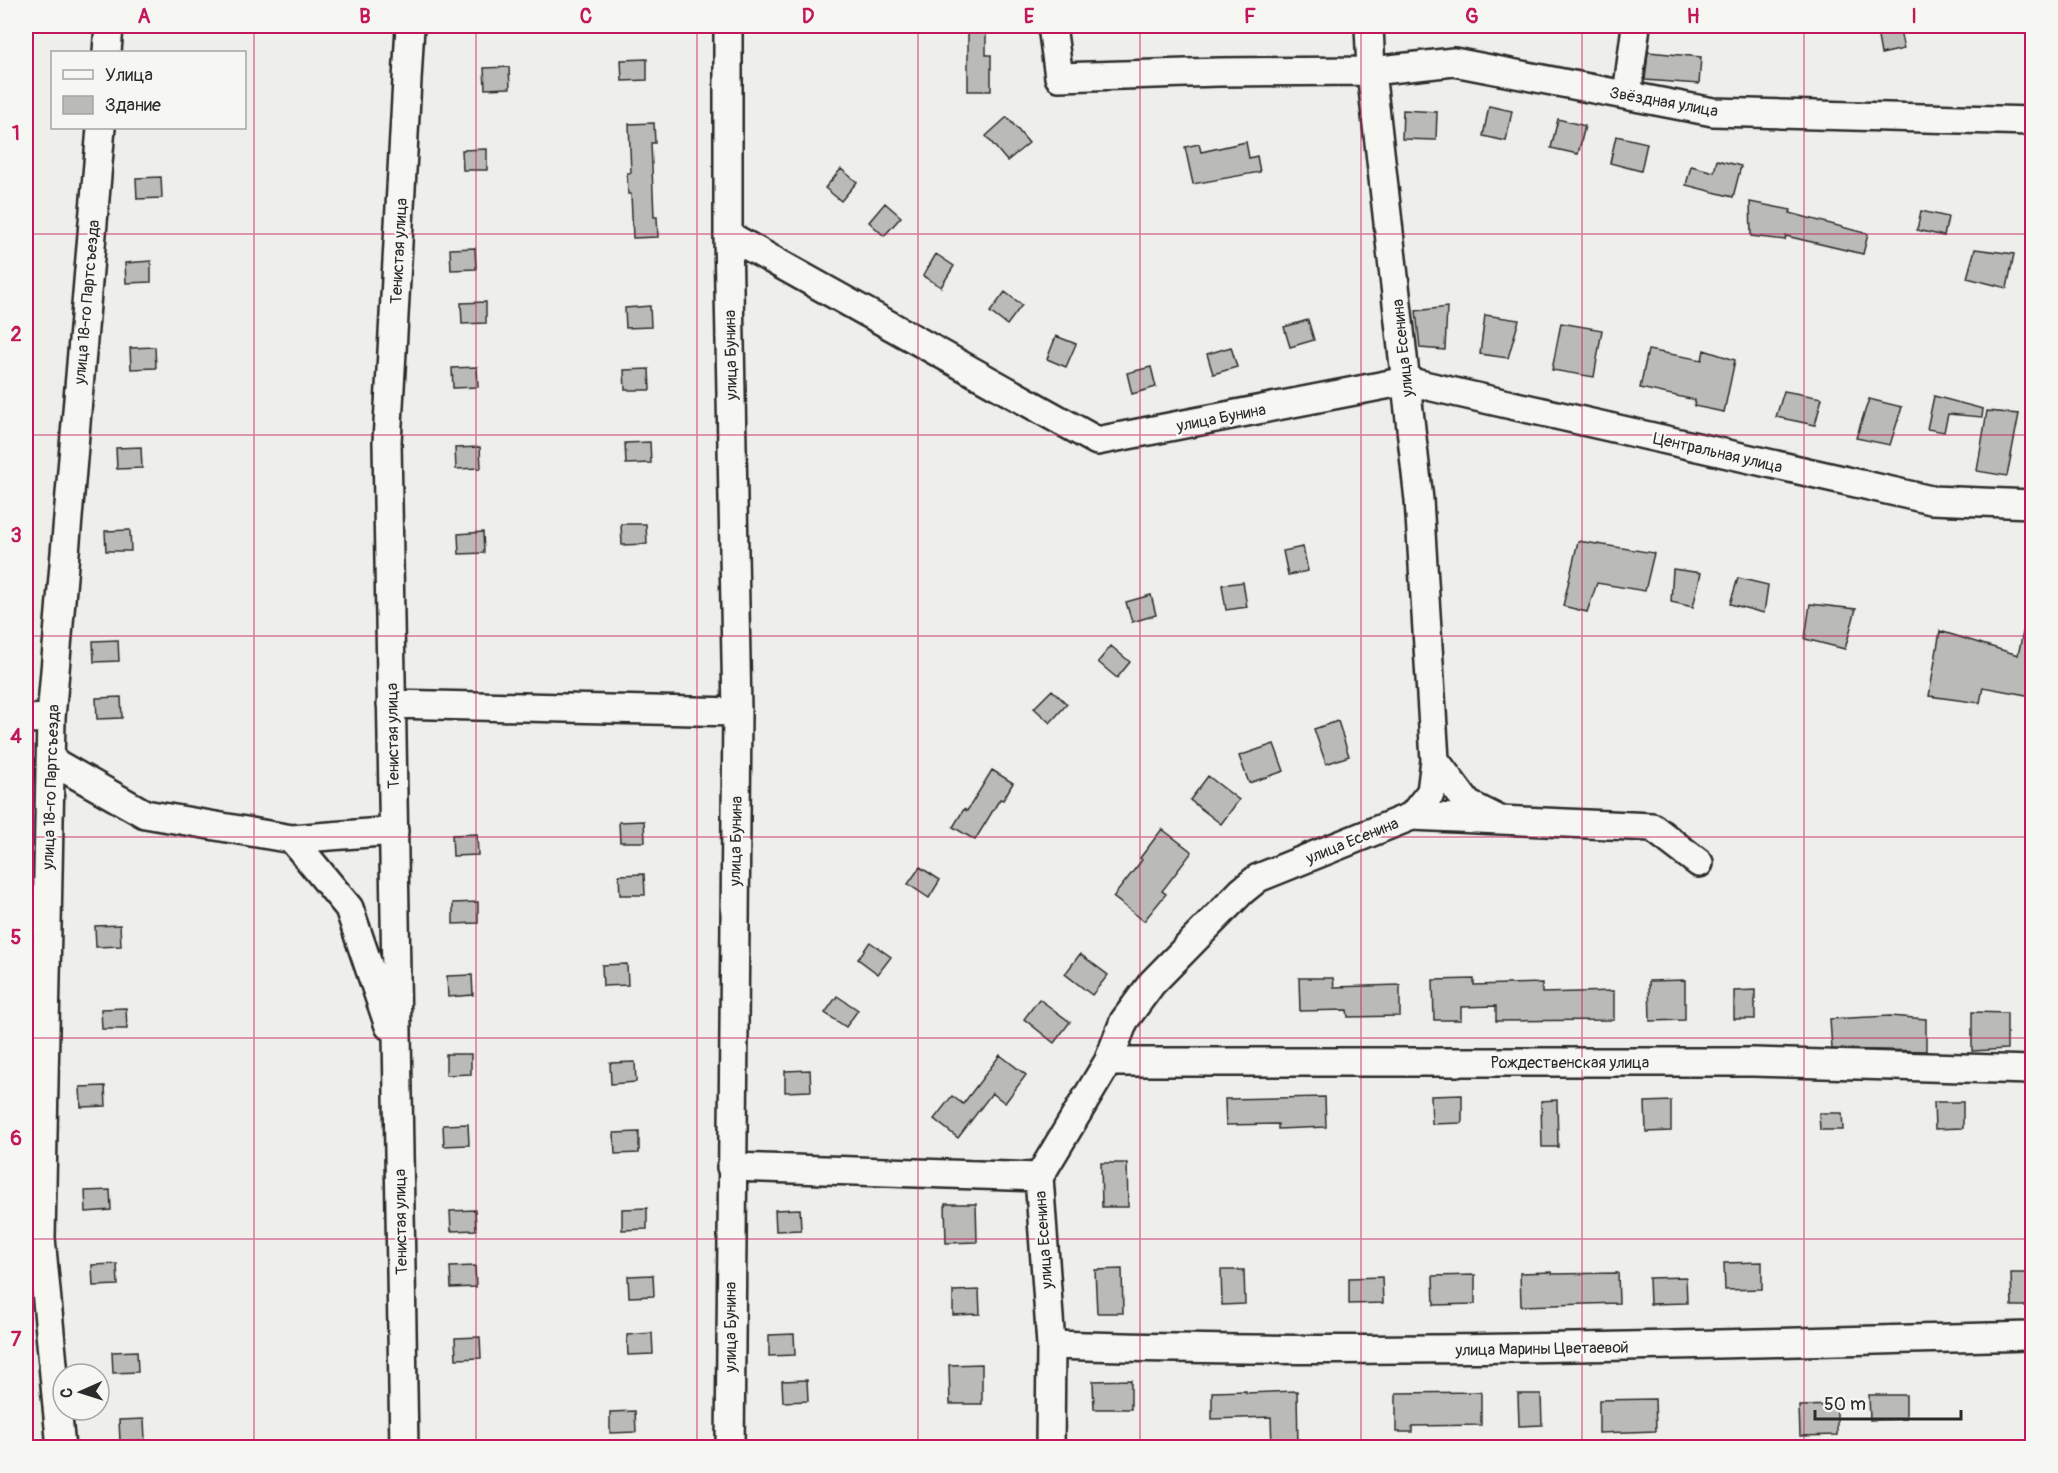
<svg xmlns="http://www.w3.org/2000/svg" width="2058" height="1473" font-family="Pangolin,sans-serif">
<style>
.building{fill:#babab7;stroke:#2b2b2b;stroke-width:1.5}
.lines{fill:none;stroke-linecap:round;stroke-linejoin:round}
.minor-casing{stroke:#2b2b2b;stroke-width:32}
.minor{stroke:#f6f6f2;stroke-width:27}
.grid{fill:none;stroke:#c2185b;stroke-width:1.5;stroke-opacity:0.55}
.labels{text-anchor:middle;stroke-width:4.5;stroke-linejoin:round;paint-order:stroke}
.street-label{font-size:16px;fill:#2b2b2b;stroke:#f6f6f2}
.neatline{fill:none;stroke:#c2185b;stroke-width:2}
.grid-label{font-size:20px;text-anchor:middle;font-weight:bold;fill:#c2185b}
</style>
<rect width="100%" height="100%" fill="#eeeeea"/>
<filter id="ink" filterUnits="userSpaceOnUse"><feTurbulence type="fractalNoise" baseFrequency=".0167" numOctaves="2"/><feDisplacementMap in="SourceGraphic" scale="12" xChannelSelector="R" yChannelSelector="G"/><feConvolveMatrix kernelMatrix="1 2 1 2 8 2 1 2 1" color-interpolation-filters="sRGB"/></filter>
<g filter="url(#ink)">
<!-- building -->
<path class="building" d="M968,26H986V55H991V91H968Z
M1876,26H1899L1904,49L1881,54Z
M1648,52L1701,57L1699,84L1645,80Z
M647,59V80L622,81L621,60Z
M509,67L510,88L485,89L484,68Z
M1489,106L1512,111L1506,141L1483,136Z
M1403,110L1437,112L1436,140L1402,139Z
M1007,117L1029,143L1007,161L986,136Z
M1558,119L1585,126L1578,154L1551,148Z
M654,123L655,143H651L654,217H657L658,237L633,238L631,194H628L627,173H631L629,124Z
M1616,136L1647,143L1641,171L1610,163Z
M1246,142L1249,158L1257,156L1260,172L1193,184L1185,147L1199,144L1201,152Z
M487,149V170H463L462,150Z
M1717,160L1741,166L1733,197L1686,185L1691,166L1714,172Z
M841,169L857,182L841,201L825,188Z
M161,177L162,198L137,199L136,178Z
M1750,202L1791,210L1790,213L1868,234L1863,254L1786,236L1785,240L1751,236Z
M885,203L901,217L884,236L869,222Z
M1921,211L1948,217L1944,236L1917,230Z
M475,248L476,269L451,270L450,249Z
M1975,249L2014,254L2007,288L1967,278Z
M936,254L954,266L941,287L923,276Z
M151,261V282L126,283L125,263Z
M1005,292L1022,305L1007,325L990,312Z
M486,302V323L462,324L461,303Z
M650,306L651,327L626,328L625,308Z
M1447,307L1445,350L1420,348L1416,311Z
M1485,315L1519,320L1508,358L1480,354Z
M1308,320L1314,340L1290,347L1284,327Z
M1561,323L1602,330L1594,377L1552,370Z
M1056,336L1076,344L1066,367L1047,359Z
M155,347L156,368L131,369L130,348Z
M1231,347L1237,367L1213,374L1207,354Z
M1648,350L1702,360L1704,350L1735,360L1724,412L1694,406L1695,400L1640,388Z
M477,367L478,387L453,388L452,368Z
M1151,367L1156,387L1132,394L1127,373Z
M649,369L650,390H625L624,370Z
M1784,391L1822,398L1815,425L1776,417Z
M1934,396L1983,409L1982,417L1948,414L1944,432L1927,429Z
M1869,399L1902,407L1890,445L1856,438Z
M1987,411L2019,414L2007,476L1977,471Z
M650,442L651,463L626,464L625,443Z
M141,447L142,468L117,469L116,448Z
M480,447L481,468L456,469L455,448Z
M621,524H646L647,544L622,545Z
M130,530L131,551H106L105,531Z
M483,532L484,553L459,554L458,534Z
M1578,541L1654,553L1645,591L1597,583L1587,612L1563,606Z
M1303,547L1308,571L1288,575L1283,551Z
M1673,569L1701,573L1693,607L1671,602Z
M1738,578L1768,585L1764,613L1730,604Z
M1243,582L1247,607L1226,610L1222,585Z
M1151,595L1156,615L1132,622L1126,602Z
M1810,604L1856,609L1845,649L1805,639Z
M2026,619L2032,620V696L1983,687L1980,703L1929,696L1940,631L2018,655Z
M118,640L119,661L94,662L93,641Z
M1111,646L1130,662L1117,678L1098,662Z
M1052,690L1067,704L1050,723L1034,708Z
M121,697L122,718L97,719L96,698Z
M1338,721L1349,756L1326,764L1314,729Z
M1274,744L1284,771L1249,783L1239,756Z
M992,770L1013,783L1003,800L1000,799L975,840L953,827L964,809L967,811Z
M1208,776L1239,800L1221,824L1190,800Z
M644,821L645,842H620L619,822Z
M1162,829L1192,852L1162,891L1166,894L1144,921L1113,897L1142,860L1140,858Z
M477,834L478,855L453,856L452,835Z
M920,867L940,880L929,898L908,884Z
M644,874L645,895H620L619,875Z
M478,902V923L453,924V903Z
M120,925L121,946L96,947L95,926Z
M870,942L891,957L878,974L858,959Z
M1080,954L1108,975L1092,995L1065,974Z
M627,964L628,985L603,986L602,965Z
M472,975L473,995L448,997L447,976Z
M1299,978H1333L1334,987L1400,985V1016L1348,1017L1347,1010L1300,1011Z
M1474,979V985L1542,983V993L1614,991V1020L1496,1021V1006L1461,1007V1020H1434L1433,980Z
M1685,980V1020L1650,1021L1649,981Z
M1755,990V1019H1734V991Z
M837,996L858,1010L846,1027L825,1013Z
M1039,999L1070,1022L1054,1043L1024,1019Z
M126,1008L127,1029H102L101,1009Z
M1972,1012L2007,1013V1049L1972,1051Z
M1890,1016L1926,1019V1051L1832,1049L1830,1019Z
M446,1054H471V1074L446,1075Z
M1000,1055L1026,1075L1005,1103L992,1093L958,1138L934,1119L952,1096L963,1104Z
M635,1062L636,1082L611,1084L610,1063Z
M810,1070L811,1091L785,1092V1071Z
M105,1086L106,1106L81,1107L80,1087Z
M1462,1095V1123L1432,1124L1431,1096Z
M1325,1097L1326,1127L1278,1129V1124L1226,1125L1225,1099Z
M1557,1100L1558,1147H1542L1541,1101Z
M1671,1101V1131L1646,1132L1645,1102Z
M1934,1102H1963V1128L1935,1129Z
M1819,1113H1842L1843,1130H1820Z
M468,1124L469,1145L444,1146L443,1125Z
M639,1132V1153L615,1154L614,1133Z
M1101,1163H1127L1128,1207H1102Z
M110,1190L111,1210L86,1212L85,1191Z
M945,1204H976L977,1242L946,1243Z
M647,1208V1229L622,1230V1209Z
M800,1209L801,1230L776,1231L775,1210Z
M475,1210L476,1230L451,1231L450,1211Z
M1762,1262V1289L1725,1290L1724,1263Z
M117,1264L118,1285L93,1286L92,1265Z
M475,1266L476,1287L451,1288L450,1267Z
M1122,1269L1123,1313H1097L1095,1270Z
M1221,1270H1244L1245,1304L1222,1305Z
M1552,1272V1274L1618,1273L1619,1303L1521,1306L1520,1273Z
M2011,1273H2032V1306H2012Z
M653,1275L654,1296L629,1297L628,1276Z
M1475,1275V1304L1434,1305L1433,1276Z
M1382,1277L1383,1303L1349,1304V1278Z
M1686,1277L1687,1303L1650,1304L1649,1278Z
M979,1290L980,1314L953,1315V1291Z
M652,1333L653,1354L628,1355L627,1335Z
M794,1334L795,1355L769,1356V1335Z
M480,1337L481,1358L456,1359L455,1338Z
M137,1351L138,1372L113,1373L112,1352Z
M982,1364V1404H950L949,1365Z
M807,1380L808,1401L783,1402L782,1381Z
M1131,1380V1409H1094L1093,1381Z
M1246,1391V1393L1297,1391L1298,1448H1272L1271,1417L1212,1419V1392Z
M1481,1392V1425L1412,1426V1432H1396V1393Z
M1518,1394H1541L1542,1425L1519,1426Z
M1869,1395H1906V1419L1870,1420Z
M1655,1399L1656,1431L1599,1433V1400Z
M1837,1405V1435L1800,1436L1799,1406Z
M635,1411L636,1432L610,1433V1412Z
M144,1419L145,1440L120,1441L119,1420Z"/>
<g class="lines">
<defs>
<path id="minor" d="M728,26V235L737,712L730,1448
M1052,26L1059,77L1219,72L1371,71L1454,62L1713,112L2032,121
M107,52L109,26
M1627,95L1636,26
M728,235L1097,441L1406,381L1931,500L2032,504
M391,704L737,712
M26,719L51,718
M50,760L145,814L292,839L394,831
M1435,760L1468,804L1496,818
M1412,816L1652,827L1699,863
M292,839L349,908L389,1026
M1108,1062H1753L2032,1070
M731,1167L1039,1177
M1051,1345C1378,1356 1705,1344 2032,1336
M61,1448L41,1238L51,718L101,128
M404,1448L387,442L410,26
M1050,1448L1051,1345L1039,1177L1108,1062L1124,1021L1152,983L1242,891L1258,878L1412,816L1431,792L1435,760L1419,500L1371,71L1369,26"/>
</defs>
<!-- minor casing -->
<use href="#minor" class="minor-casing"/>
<!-- minor -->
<use href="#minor" class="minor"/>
</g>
</g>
<!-- grid -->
<path class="grid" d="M254,26V1448M476,26V1448M697,26V1448M918,26V1448M1140,26V1448M1361,26V1448M1582,26V1448M1804,26V1448M26,234H2032M26,435H2032M26,636H2032M26,837H2032M26,1038H2032M26,1239H2032"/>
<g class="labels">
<!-- street labels -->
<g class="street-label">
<text transform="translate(1664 101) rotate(10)" y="6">Звёздная улица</text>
<text transform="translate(398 251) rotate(-87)" y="6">Тенистая улица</text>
<text transform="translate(86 302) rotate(-85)" y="6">улица 18-го Партсъезда</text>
<text transform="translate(1402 348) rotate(-96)" y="6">улица Есенина</text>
<text transform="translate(730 355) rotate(-91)" y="6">улица Бунина</text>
<text transform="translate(1221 417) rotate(-11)" y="6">улица Бунина</text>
<text transform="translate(1718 452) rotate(13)" y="6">Центральная улица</text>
<text transform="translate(392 736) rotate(-91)" y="6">Тенистая улица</text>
<text transform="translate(50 787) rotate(-88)" y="6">улица 18-го Партсъезда</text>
<text transform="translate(1352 840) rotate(-22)" y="6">улица Есенина</text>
<text transform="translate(735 841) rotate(-89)" y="6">улица Бунина</text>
<text x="1570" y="1068">Рождественская улица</text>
<text transform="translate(400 1222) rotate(-91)" y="6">Тенистая улица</text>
<text transform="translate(1043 1240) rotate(-94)" y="6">улица Есенина</text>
<text transform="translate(730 1327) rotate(-90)" y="6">улица Бунина</text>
<text transform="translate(1542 1348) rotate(-1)" y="6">улица Марины Цветаевой</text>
</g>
</g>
<!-- margin -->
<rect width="2058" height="1473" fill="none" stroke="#f6f6f2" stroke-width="66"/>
<!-- legend -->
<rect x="51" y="51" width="195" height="78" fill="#f6f6f2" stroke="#a5a5a2" stroke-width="1.5"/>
<rect x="63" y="70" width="30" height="9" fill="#f6f6f2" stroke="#a5a5a2" stroke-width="1.5"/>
<text x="105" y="81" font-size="18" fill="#2b2b2b">Улица</text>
<rect x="63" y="96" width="30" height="18" fill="#babab7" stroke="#a5a5a2" stroke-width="1.5"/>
<text x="105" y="111" font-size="18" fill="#2b2b2b">Здание</text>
<!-- north arrow -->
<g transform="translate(81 1392) rotate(267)"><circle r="28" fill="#f6f6f2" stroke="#a5a5a2" stroke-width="1.5"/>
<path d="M0-4.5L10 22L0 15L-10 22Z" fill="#2b2b2b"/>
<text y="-9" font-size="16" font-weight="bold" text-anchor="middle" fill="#2b2b2b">С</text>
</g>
<!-- scale -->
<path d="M1815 1410v9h146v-9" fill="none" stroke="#2b2b2b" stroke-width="3"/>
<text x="1824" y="1410" font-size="18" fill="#2b2b2b" stroke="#f6f6f2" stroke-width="4.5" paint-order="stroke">50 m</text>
<rect x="33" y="33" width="1992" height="1407" class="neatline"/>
<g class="grid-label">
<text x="144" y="23">A</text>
<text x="365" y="23">B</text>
<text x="586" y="23">C</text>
<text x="808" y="23">D</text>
<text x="1029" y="23">E</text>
<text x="1250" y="23">F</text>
<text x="1472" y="23">G</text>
<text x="1693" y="23">H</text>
<text x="1914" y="23">I</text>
<text x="16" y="140">1</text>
<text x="16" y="341">2</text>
<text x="16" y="542">3</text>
<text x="16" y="743">4</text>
<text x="16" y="944">5</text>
<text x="16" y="1145">6</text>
<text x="16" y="1346">7</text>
</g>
</svg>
